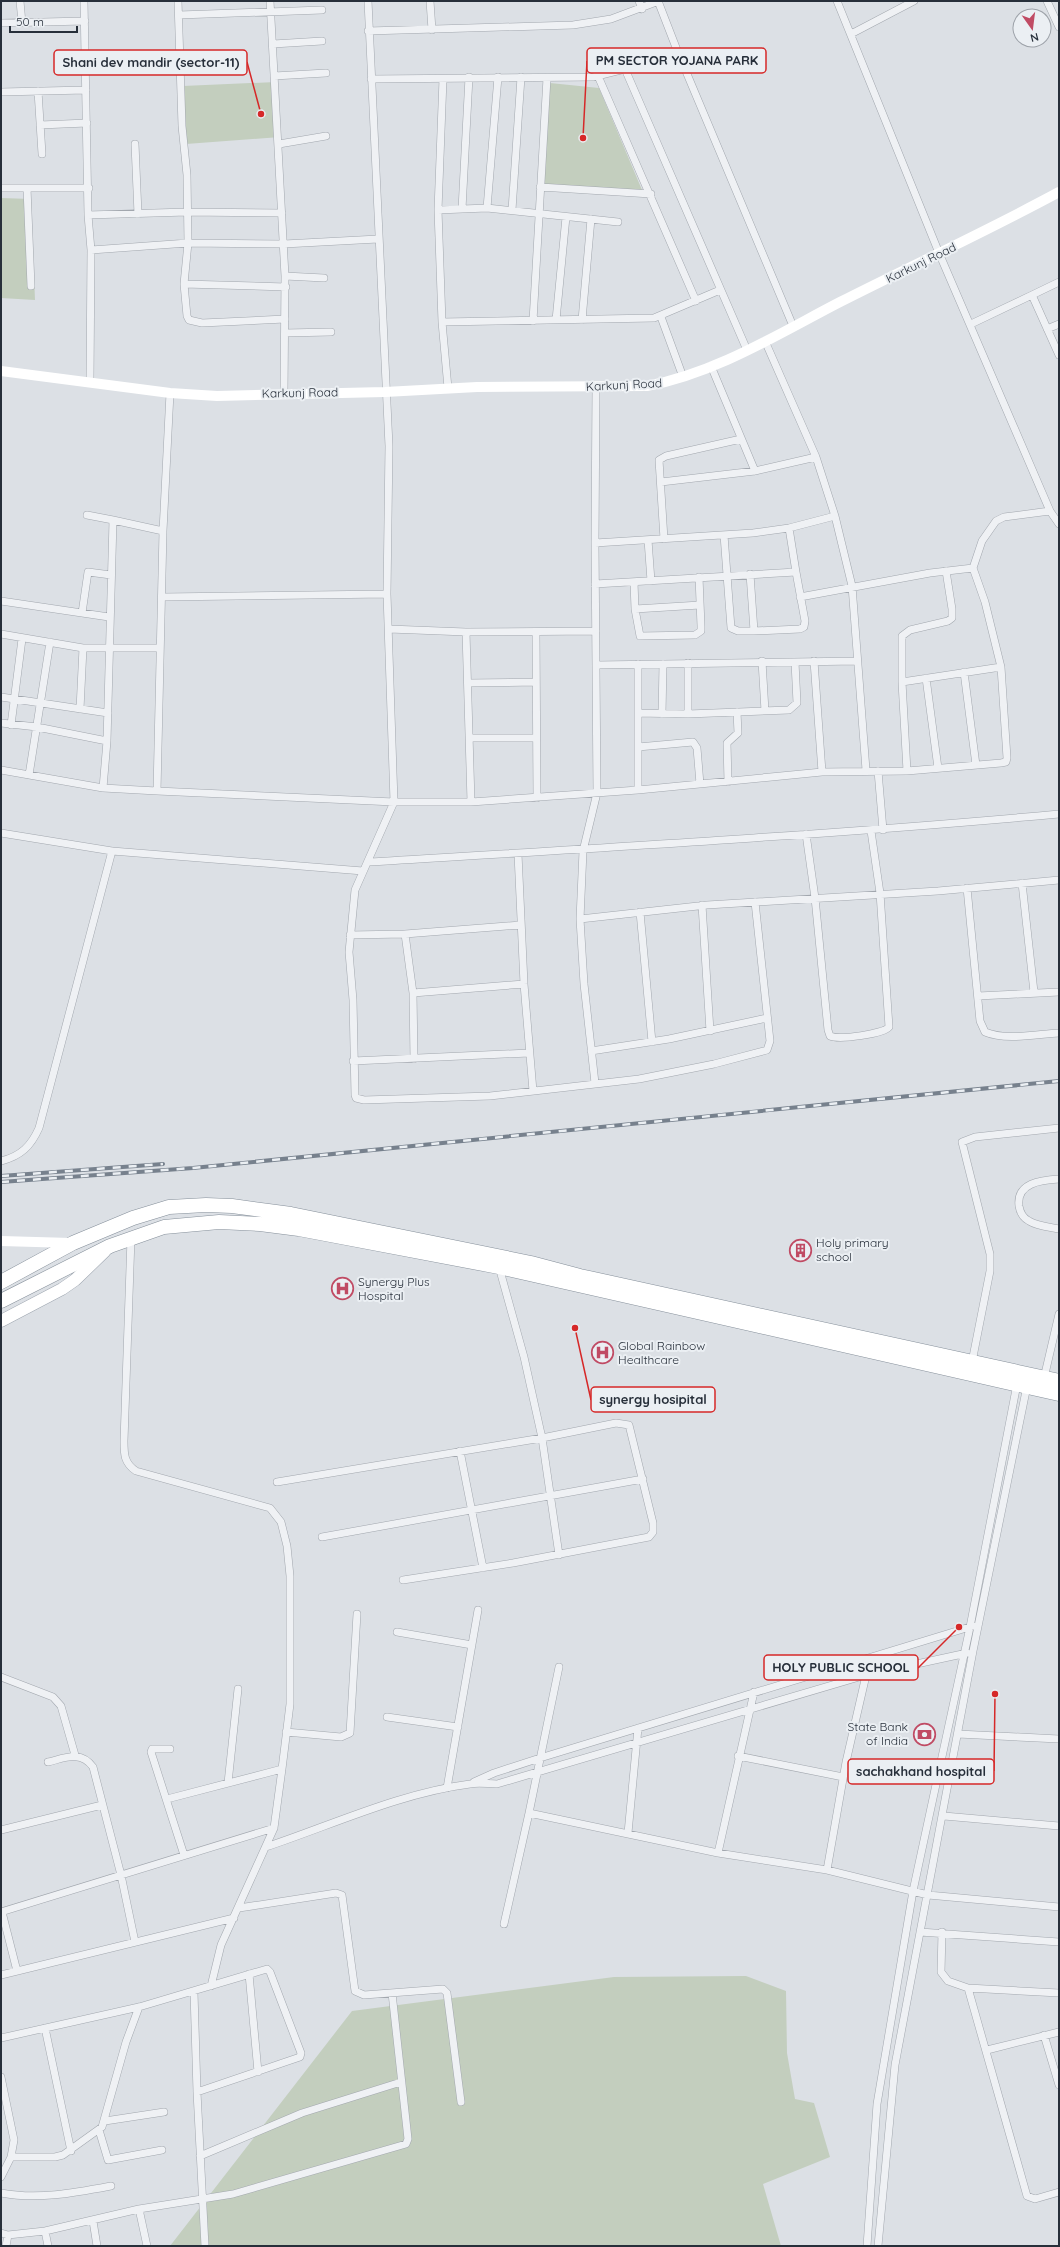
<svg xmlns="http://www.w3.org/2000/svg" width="1060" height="2247" font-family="Quicksand,sans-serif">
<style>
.green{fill:#c3cebe}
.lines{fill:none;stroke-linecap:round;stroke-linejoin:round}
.street-casing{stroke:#a2a7ae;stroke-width:8}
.primary-casing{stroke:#9da5af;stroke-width:13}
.highway-casing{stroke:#858f9a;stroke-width:15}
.street{stroke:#eff1f4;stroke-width:7}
.secondary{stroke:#fff;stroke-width:10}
.primary{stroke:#fff;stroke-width:12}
.highway{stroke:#fff;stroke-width:14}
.rail-casing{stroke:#77818d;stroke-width:4}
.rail{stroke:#ebeff3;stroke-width:2.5;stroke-dasharray:8;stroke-linecap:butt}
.labels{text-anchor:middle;stroke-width:4;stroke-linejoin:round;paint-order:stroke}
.street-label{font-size:12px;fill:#272f3a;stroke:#ebeff3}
.poi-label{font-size:12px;fill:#272f3a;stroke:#ebeff3;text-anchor:start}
.leader{fill:none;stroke:#d62828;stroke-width:1.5}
.callout-dot{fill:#d62828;stroke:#ebeff3;stroke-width:1.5}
.callout{fill:#ebeff3;stroke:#d62828;stroke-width:1.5}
.callout-label{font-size:13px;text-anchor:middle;font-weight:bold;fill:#272f3a}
</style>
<rect width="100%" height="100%" fill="#dce0e5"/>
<!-- green -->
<path class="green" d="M276,82L280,137L186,144L183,86Z
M550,83L599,88L642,190L540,187Z
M1,198L31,199L35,300L1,298Z
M746,1976L786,1991L787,2053L795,2099L814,2103L830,2157L763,2184L781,2246H170L352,2011L614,1977Z"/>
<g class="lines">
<defs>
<path id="street" d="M20,1L22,23
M84,1L88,215L91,250L90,381
M178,1L182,126L187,175L188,243L184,284L187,316L189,320L202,323L285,319
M270,1L285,276L284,394
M368,1L389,446L387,594L394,802L355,890L349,952L353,1000L355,1095L356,1098L364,1100L490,1096L639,1079L714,1064L767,1050L770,1041L755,902
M430,1L432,30
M639,1L642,9
M658,1L677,50L793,326
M837,1L939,253L1050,511L1059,524
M1047,1L1059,27
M179,15L322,10
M1,23L85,21
M368,31L573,25L611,19L659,1
M851,34L914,1
M273,44L322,41
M625,69L747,350
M274,76L326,73
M598,76L696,301
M371,79L593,77L625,69L677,50
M443,79L438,210L442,322L448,388
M38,91L42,154
M1,92L86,90
M40,125L87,123
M135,144L138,214
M279,144L326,136
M540,187L651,194
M1,188H89
M27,188L31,286
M487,208L498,77
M462,209L469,77
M438,210L487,208L618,222
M512,210L521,77
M88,215L187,212L282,213
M91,250L188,243L284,244L378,239
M285,276L324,278
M1059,282L1032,295L1059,355
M184,284L286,287
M661,317L683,377
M556,320L566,217
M582,320L591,219
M533,321L547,78
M442,322L654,318L720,290
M971,324L1032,295
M1047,329L1059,324
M285,333L331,332
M765,341L816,457L835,516L852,586L866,770
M711,366L755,471
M661,482L755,471L816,457
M87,515L113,520
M724,535L731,628L738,631H754
M664,539L659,460L666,456L741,439
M648,540L651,581
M595,543L753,533L789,528L835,516
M750,574L754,631L800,629L804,627L805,621L796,572
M634,582L635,609L640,636L695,635L701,631V626L699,577
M595,584L796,572L789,528
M163,597L387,594
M800,597L930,573L973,568
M1,601L109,617
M635,609L700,605
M82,613L88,572L111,575
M389,629L466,632L596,631
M466,632L471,802
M536,632L537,798
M1,634L83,648H160
M762,661L765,711
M814,661L822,772
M688,663V714L789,710L797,703L795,662
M638,664V790
M597,665L857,661
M964,672L976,765
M926,678L938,768
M902,682L1001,667
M469,683L536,682
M1,697L108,713
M80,709L83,648
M638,713L688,714
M662,714L663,664
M1,723L37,727L107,741
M11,725L22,639
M470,738H536
M638,747L693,742L697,748L700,784
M1,770L103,788L157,791L394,802H471L638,790L822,772L907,771L1001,763L1006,762L1007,758L1001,667L985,602L973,568L982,541L996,521L1004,517L1050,511
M878,771L883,830
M907,771L902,682V636L910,630L948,621L952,618V609L946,571
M29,775L50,642
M728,782L727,743L738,733L737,712
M103,788L107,741L113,520L163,531
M157,791L163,531L170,393
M1,833L112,851L363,871
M806,834L815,898L828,1030L830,1036C839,1040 884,1034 889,1027L880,893L871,831
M518,854L524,984L533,1091
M368,862C598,848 829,835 1059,814
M1022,883L1034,992
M967,888L980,1021L985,1032C1006,1041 1037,1034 1059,1033
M702,905L710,1031
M640,912L652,1042
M580,919L707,905L938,891L1059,880
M405,934L413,993L414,1059
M350,935L405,934L521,925
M413,993L524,984
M978,996L1059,992
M591,1051L669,1039L767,1018
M353,1061L529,1053
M595,1083L584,984L580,919L583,851L597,793L595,543L596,387
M1,1161C21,1156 31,1146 39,1128L112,851
M1059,1179C1041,1180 1016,1183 1019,1206C1020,1212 1023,1218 1029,1221C1037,1226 1049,1227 1059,1229
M131,1238L124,1441C124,1454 124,1463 136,1471L270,1508L281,1522L287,1546L290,1576V1704L282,1769L274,1828L221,1945L211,1986
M499,1267L524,1357L542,1438L559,1555
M972,1362L990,1271V1254L962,1142L975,1137L1059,1128
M1044,1378L1059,1314
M460,1451L483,1568
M277,1482L542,1438L616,1423L629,1425L653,1523V1532L649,1537L513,1563L403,1580
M322,1537L643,1479
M397,1632L472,1645
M1,1677L53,1697L61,1706L75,1755
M387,1717L458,1727
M286,1732L341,1737L350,1733L357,1614
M958,1734L1059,1739
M170,1749H152L151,1752L184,1855
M738,1756L843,1777
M48,1762C65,1758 81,1750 93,1767L121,1875L135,1942
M474,1782L494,1773L540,1758L973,1626
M228,1783L238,1689
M447,1788L478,1610
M167,1799L282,1769
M529,1813L718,1853L827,1870L928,1895L1059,1907
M944,1816L1059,1826
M1,1830L102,1805
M628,1833L638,1728
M266,1847C332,1825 400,1793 470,1784C479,1782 488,1784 497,1784L866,1675L967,1653
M718,1853L754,1692
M827,1870L846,1762L870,1658
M239,1908L336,1893L342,1895L355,1991L364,1995L443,1989L447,1993L461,2102
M1,1912L274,1828
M2,1912L17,1971
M504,1924L529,1813L559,1667
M920,1932L1059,1942
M942,1932L941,1972L948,1981L968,1988L1027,2196L1035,2199L1059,2192
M249,1974L258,2072
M1,1975L234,1918
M968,1988L1059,1993
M194,1992L197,2092L205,2246
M45,2028L71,2151
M1044,2035L1059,2085
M1,2038L139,2007L267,1969L270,1972L301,2053L300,2057L197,2092
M987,2050L1059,2032
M1,2077L14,2140L11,2157L1,2177
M105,2121L164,2112
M99,2130L108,2160L162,2150
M200,2156L302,2113L401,2082
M11,2157H55L63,2155L102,2127L126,2042L139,2007
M1,2193C38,2200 74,2193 111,2186
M139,2209L147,2246
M93,2221L97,2246
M45,2231L48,2246
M1,2233L8,2235L45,2231L139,2209L233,2194L406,2144L408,2139L392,1993
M6,2246L8,2235
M867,2246L877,2104L913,1891L970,1627L1017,1384
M878,2246L895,2065L973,1651L1027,1386"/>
<path id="primary" d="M1,1321L62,1289L75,1280L105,1251"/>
<path id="highway" d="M1,1282L73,1243L133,1218L169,1207L206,1205L232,1206L291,1214L531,1263L580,1276L1059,1381
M1,1301L110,1246L164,1227L219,1222L260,1224L299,1229L499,1267L1059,1394"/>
</defs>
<!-- street casing -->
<use href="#street" class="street-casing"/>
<!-- primary casing -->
<use href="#primary" class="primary-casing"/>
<!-- highway casing -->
<use href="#highway" class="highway-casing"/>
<!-- street -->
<use href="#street" class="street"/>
<!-- secondary -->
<path class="secondary" d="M1,371L170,393L217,396L385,392L477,387L647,386C716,373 778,334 840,302C913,265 987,231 1059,192
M1,1241L71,1243"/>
<!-- primary -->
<use href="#primary" class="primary"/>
<!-- highway -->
<use href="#highway" class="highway"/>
<defs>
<path id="rail" d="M1,1176L163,1164
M1,1182L193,1168L1059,1081"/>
</defs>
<!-- rail casing -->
<use href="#rail" class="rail-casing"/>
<!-- rail -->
<use href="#rail" class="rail"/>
</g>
<!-- icons -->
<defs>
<symbol id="building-ring" viewBox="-11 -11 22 22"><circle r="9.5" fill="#ebeff3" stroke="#c04b64" stroke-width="1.5"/><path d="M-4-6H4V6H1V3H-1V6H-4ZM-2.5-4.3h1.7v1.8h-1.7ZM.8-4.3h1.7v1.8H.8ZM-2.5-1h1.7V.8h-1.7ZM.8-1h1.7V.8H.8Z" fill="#c04b64"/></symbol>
<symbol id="hospital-ring" viewBox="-11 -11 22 22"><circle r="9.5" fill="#ebeff3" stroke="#c04b64" stroke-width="1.5"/><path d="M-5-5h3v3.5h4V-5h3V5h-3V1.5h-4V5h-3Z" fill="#c04b64"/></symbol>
<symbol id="bank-ring" viewBox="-11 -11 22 22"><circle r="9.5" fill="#ebeff3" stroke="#c04b64" stroke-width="1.5"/><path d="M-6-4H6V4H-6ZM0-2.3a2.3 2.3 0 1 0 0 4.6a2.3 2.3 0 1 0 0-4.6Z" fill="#c04b64"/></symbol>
</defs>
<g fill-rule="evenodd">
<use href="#building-ring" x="788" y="1238" width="25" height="25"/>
<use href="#hospital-ring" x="330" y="1276" width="25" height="25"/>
<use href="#hospital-ring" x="590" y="1340" width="25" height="25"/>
<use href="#bank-ring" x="912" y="1722" width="25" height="25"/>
</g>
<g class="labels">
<!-- street labels -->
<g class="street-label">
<text transform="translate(921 263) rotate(-26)" y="4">Karkunj Road</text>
<text transform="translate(624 385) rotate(-3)" y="4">Karkunj Road</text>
<text transform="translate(300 393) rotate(-1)" y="4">Karkunj Road</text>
</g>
<!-- poi labels -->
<g class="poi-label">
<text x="816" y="1247">Holy primary<tspan x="816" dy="14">school</tspan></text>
<text x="358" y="1286">Synergy Plus<tspan x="358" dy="14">Hospital</tspan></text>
<text x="618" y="1350">Global Rainbow<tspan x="618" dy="14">Healthcare</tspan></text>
<text x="908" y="1731" text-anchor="end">State Bank<tspan x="908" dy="14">of India</tspan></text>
</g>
</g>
<!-- callouts -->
<path class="leader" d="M583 138L587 61M261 114L247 62M575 1328L591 1400M959 1627L918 1668M995 1694L994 1771"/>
<g class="callout-dot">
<circle cx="583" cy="138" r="4"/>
<circle cx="261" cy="114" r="4"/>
<circle cx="575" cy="1328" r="4"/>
<circle cx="959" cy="1627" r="4"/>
<circle cx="995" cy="1694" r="4"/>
</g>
<g class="callout">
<rect x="587" y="48" width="179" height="25" rx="4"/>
<rect x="54" y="50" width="193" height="25" rx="4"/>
<rect x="591" y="1387" width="124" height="25" rx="4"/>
<rect x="764" y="1655" width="154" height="25" rx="4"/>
<rect x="848" y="1759" width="146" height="25" rx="4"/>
</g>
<g class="callout-label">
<text x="677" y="65">PM SECTOR YOJANA PARK</text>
<text x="151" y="67">Shani dev mandir (sector-11)</text>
<text x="653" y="1404">synergy hosipital</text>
<text x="841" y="1672">HOLY PUBLIC SCHOOL</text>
<text x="921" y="1776">sachakhand hospital</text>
</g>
<!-- border -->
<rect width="1060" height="2247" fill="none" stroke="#272f3a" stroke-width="4"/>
<!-- north arrow -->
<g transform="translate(1032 28) rotate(166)"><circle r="19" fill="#ebeff3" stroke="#9da2a9"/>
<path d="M0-3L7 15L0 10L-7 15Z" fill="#c04b64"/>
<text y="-6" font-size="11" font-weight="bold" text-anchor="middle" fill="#272f3a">N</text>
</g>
<!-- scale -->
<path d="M10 26v6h67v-6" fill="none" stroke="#272f3a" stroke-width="2"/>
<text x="16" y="26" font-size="12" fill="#272f3a" stroke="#ebeff3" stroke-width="3" paint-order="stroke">50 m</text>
</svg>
